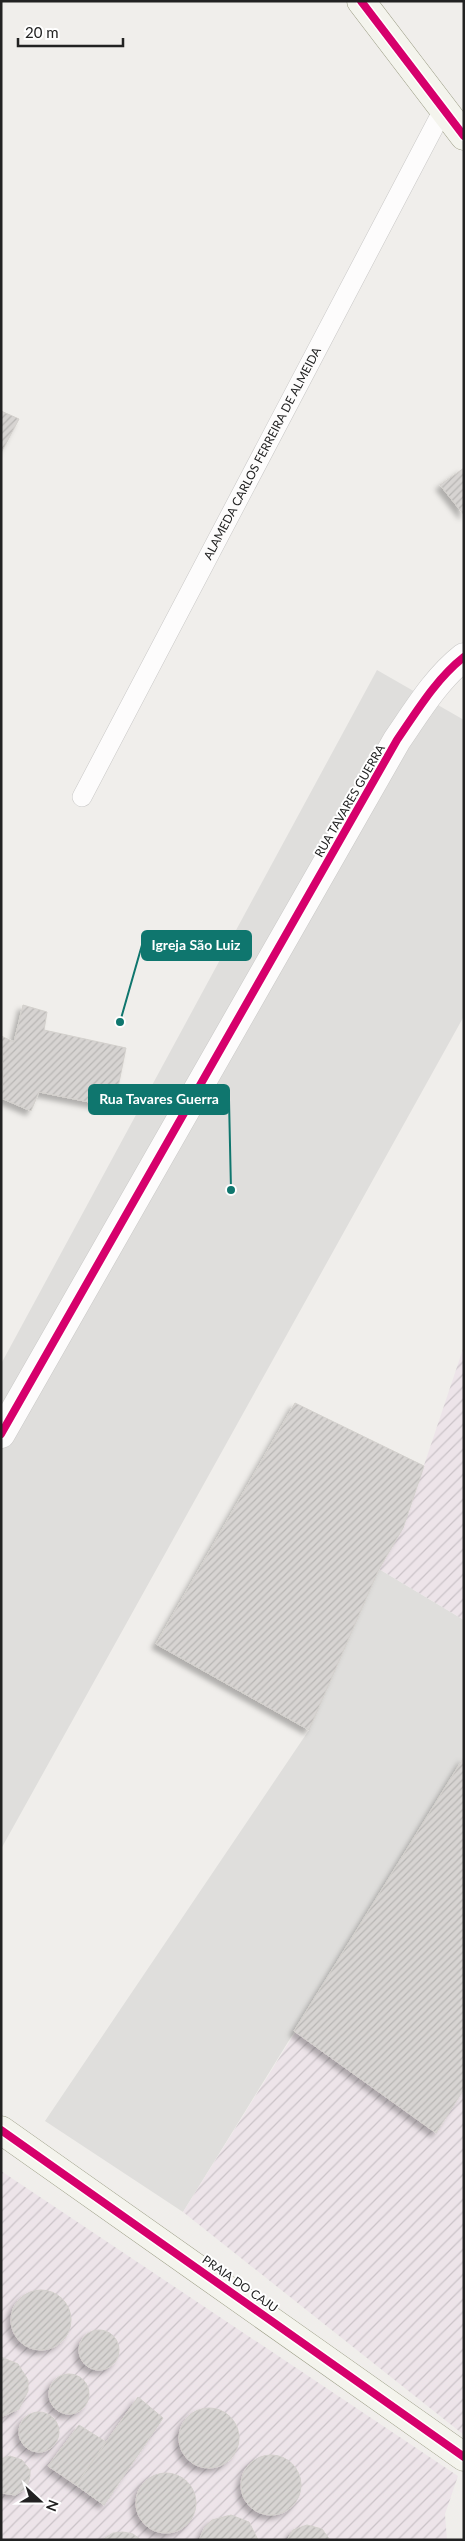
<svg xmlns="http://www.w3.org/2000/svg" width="465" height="2541" font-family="Lato,sans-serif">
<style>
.residential{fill:#dfdedc}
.industrial{fill:url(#industrial-furrows)}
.building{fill:url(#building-hatch);stroke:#d3d0cc;filter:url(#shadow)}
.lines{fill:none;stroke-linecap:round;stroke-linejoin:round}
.lane-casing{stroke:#c9c8c7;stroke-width:20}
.street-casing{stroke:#c9c8c7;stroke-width:29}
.secondary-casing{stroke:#999a82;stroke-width:29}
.lane{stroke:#fdfcfc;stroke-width:19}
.street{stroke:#fdfcfc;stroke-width:28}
.secondary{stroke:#f4f4ed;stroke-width:28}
.cycleway-casing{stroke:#fff;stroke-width:11}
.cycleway{stroke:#d6006c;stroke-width:8}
.labels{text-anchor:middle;stroke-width:4;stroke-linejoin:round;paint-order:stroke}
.street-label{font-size:12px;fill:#222;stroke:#fff}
.leader{fill:none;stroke:#0f766e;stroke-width:2}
.callout-dot{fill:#0f766e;stroke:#fff;stroke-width:2}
.callout{fill:#0f766e;stroke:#0f766e;stroke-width:2}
.callout-label{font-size:14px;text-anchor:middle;font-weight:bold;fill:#fff}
</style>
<defs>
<pattern id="industrial-furrows" width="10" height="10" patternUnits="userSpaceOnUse" patternTransform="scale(1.25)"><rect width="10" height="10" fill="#ede4e9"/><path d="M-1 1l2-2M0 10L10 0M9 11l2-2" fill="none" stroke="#cbc3c8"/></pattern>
<pattern id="building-hatch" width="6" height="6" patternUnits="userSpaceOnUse" patternTransform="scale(1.25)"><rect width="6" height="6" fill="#d7d4d2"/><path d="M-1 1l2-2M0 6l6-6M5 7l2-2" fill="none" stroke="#b8b6b4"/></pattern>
<filter id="shadow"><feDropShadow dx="-4.5" dy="4.5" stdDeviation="2.5" flood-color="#0004"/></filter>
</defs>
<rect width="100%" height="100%" fill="#f0eeeb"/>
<!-- residential -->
<path class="residential" d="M377,670L464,720V1016L1,1849V1364Z
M379,1569L464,1620V1757L183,2212L45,2121L309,1730Z"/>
<!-- industrial -->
<path class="industrial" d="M464,1346V1620L379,1569L403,1528Z
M464,1762V2435L183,2212Z
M1,2171L458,2476L445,2514L447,2540H1Z"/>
<!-- building -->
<path class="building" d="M1,411L19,419L1,453Z
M464,468V515L440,485Z
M23,1005L47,1012L44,1030L126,1048L114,1107L39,1092L31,1111L1,1098L3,1073L1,1036L14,1042Z
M295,1403L424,1466L403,1528L379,1569L309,1730L156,1644Z
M464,1757V2089L436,2133L294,2031Z
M11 2320a30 30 0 1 1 60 0a30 30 0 1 1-60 0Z
M79 2350a20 20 0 1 1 40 0a20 20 0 1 1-40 0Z
M1,2357L18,2364L28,2380V2391L19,2409L1,2417Z
M49 2394a20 20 0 1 1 40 0a20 20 0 1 1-40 0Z
M138,2397L163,2418L104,2505L76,2485Z
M179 2438a30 30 0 1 1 60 0a30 30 0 1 1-60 0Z
M19 2432a20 20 0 1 1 40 0a20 20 0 1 1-40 0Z
M79,2425L106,2442L76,2485L48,2466Z
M241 2485a30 30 0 1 1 60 0a30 30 0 1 1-60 0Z
M10,2456L22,2460L30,2470V2476L26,2489L15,2495L1,2493V2459Z
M136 2503a30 30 0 1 1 60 0a30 30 0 1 1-60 0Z
M231,2515L249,2522L258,2540H199L205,2527L212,2520Z
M307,2525L322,2529L330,2540H287L293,2530Z
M123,2532L133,2534L141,2540H102L113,2533Z"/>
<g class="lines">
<defs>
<g id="lane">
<path id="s1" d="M82,797L443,110"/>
</g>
<path id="street" d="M1,1434L397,740C417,711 436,679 464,657"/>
<path id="secondary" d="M361,1L464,136
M1,2130L464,2457"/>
</defs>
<!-- lane casing -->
<use href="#lane" class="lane-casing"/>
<!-- street casing -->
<use href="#street" class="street-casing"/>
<!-- secondary casing -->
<use href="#secondary" class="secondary-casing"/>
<!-- lane -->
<use href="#lane" class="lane"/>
<!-- street -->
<use href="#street" class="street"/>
<!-- secondary -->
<use href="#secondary" class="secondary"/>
<defs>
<path id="cycleway" d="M361,1L464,136
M1,1434L397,740C417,711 436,679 464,657
M1,2130L464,2457"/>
</defs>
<!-- cycleway casing -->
<use href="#cycleway" class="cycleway-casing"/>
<!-- cycleway -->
<use href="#cycleway" class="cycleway"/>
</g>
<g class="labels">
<!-- street labels -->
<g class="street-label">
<text dy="4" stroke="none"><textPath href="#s1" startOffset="388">ALAMEDA CARLOS FERREIRA DE ALMEIDA</textPath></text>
<text transform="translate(350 801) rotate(-60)" y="4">RUA TAVARES GUERRA</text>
<text transform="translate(240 2284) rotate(35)" y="4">PRAIA DO CAJU</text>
</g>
</g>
<!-- callouts -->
<path class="leader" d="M120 1022L142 945M231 1190L229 1100"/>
<g class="callout-dot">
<circle cx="120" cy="1022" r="5"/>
<circle cx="231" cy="1190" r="5"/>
</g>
<g class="callout">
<rect x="142" y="931" width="109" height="29" rx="5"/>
<rect x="89" y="1085" width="140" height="29" rx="5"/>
</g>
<g class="callout-label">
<text x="196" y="950">Igreja São Luiz</text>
<text x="159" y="1104">Rua Tavares Guerra</text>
</g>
<!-- border -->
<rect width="465" height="2541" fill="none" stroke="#222222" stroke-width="5"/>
<!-- north arrow -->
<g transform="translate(40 2501) rotate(111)" stroke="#ffffff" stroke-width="4" paint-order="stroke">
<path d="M0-4L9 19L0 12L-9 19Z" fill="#222222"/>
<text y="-8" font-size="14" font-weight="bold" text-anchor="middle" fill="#222222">N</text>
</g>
<!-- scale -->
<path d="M18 38v8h105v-8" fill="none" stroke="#222222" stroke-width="2.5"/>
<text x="25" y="38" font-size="15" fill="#222222" stroke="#ffffff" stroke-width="4" paint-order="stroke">20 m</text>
</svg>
